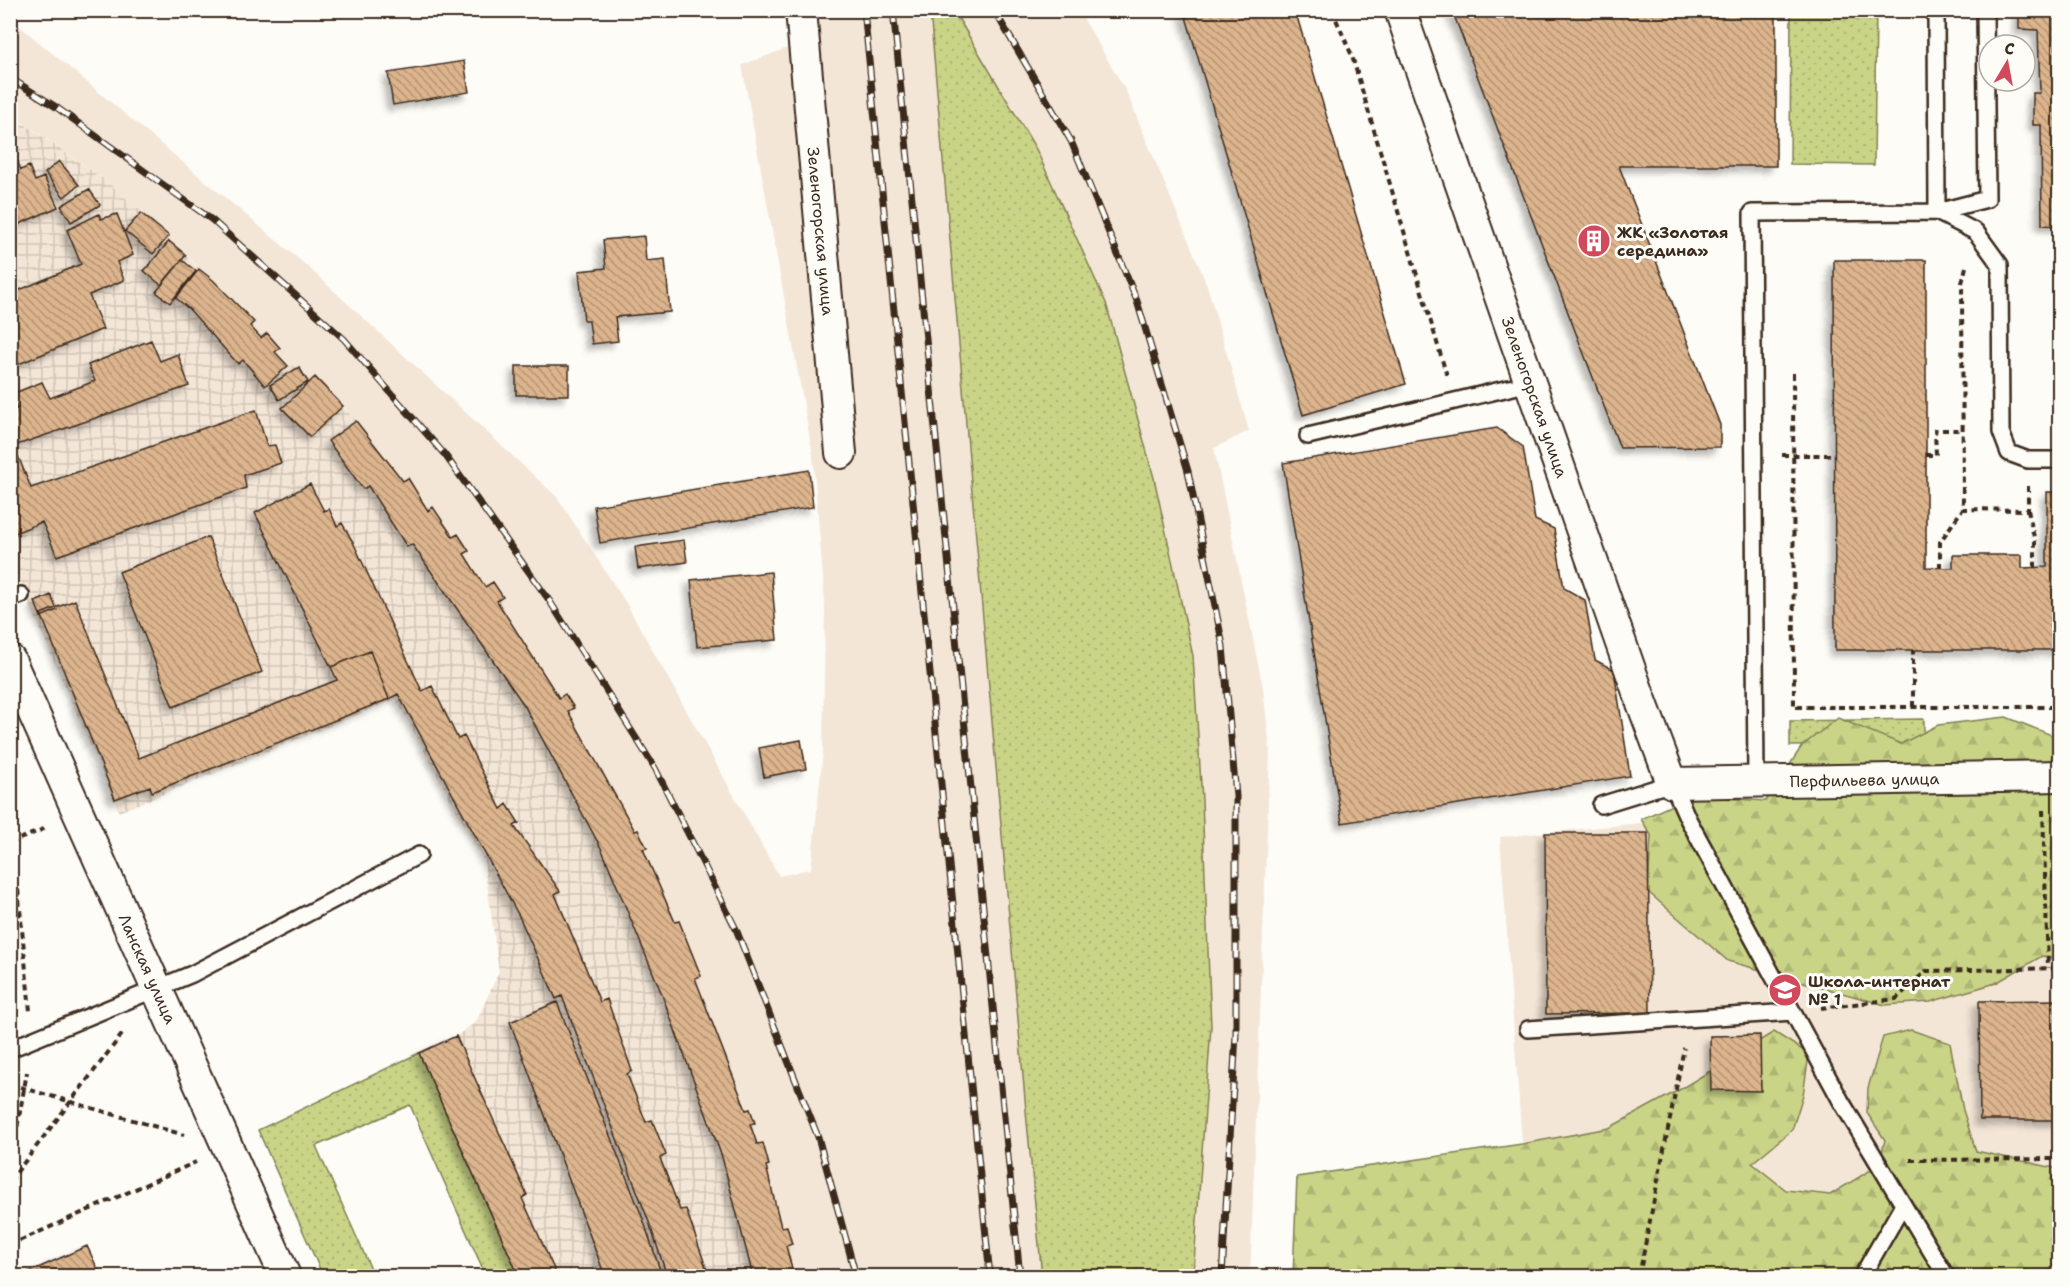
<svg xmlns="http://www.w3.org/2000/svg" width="2070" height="1287" font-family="'Shantell Sans',sans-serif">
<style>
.built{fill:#f3e6d7}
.industrial{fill:url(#industrial-grid)}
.grass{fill:url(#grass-dots);stroke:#827f52;stroke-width:1.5}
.forest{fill:url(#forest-firs);stroke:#827f52;stroke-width:1.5}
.building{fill:url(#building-back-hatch);stroke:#3b2a1e;stroke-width:1.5;filter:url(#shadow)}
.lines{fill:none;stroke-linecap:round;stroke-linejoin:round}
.service-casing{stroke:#3b2a1e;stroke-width:20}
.minor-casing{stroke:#3b2a1e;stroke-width:34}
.path{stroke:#3b2a1e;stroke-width:4;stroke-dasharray:6 4.5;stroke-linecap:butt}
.service{stroke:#fdfcf7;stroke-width:15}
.minor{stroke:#fdfcf7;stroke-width:30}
.rail-casing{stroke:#3b2a1e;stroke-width:7}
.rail{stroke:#fdfcf7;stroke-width:4.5;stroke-dasharray:14;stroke-linecap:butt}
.labels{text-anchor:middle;stroke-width:6;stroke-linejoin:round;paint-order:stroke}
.street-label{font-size:16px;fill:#3b2a1e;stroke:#fdfcf7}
.poi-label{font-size:16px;font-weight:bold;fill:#3b2a1e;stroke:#fdfcf7;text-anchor:start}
</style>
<defs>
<pattern id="industrial-grid" width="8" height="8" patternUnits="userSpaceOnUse" patternTransform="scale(1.5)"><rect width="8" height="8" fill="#f3e6d7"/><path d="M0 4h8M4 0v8" fill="none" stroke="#d1c5b8"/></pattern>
<pattern id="grass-dots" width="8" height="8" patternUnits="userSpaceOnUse" patternTransform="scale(1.5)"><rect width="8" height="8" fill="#c9d487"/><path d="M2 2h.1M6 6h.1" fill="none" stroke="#aeb674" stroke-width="1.8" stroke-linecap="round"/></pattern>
<pattern id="forest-firs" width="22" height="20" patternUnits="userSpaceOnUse" patternTransform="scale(1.5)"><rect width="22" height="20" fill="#c9d487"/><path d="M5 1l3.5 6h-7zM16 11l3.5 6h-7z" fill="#aeb674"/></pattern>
<pattern id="building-back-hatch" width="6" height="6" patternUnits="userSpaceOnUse" patternTransform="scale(1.5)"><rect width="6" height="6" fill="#dcb48d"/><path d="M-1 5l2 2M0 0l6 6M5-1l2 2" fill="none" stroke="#b49373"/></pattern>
<filter id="shadow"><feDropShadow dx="-5.5" dy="5.5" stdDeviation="3" flood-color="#0004"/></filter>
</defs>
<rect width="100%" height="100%" fill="#fdfcf7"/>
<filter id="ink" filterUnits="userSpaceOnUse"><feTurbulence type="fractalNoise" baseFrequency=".0167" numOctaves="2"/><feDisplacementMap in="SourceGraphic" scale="12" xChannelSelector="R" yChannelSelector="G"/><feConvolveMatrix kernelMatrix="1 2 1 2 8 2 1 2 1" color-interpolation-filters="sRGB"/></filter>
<g filter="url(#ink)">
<!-- built -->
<path class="built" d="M784,11H1079L1126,91L1207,285L1249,431L1214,448L1263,688L1270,750L1250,1276H794L786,1246L792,1244L787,1226L781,1227L766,1166L769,1165L763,1143L757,1144L746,1110L695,978L701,975L679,921L675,922L643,849L646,848L638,830L635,831L568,711L573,708L559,698L497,601L503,597L485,587L464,554L457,534L453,537L433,507L428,511L408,479L403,481L343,406L288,366L250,326L213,280L105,180L11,114L10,18L307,266L557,497L626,603L779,876L811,869L823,752L825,602L813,456L742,65L790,47Z
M2059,814V1276H1293L1297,1177L1522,1144L1500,837L1662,821Z"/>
<!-- industrial -->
<path class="industrial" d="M10,114L105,180L169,236V241L213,280L254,322L250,326L261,338L267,333L280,348L276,352L288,366L299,367L308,382L315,377L356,421L402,481L408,478L428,510L433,507L452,537L458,534L469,551L464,554L485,587L493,582L503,597L497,602L558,698L565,694L574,708L569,712L635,831L638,830L647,848L643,850L675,922L679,921L701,976L695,978L746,1110L750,1109L755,1123L750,1124L757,1144L763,1143L769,1165L766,1167L781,1227L787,1226L792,1244L787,1246L794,1276H519L419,1053L456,1036L476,1022L499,972L484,861L396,699L119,812L11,561Z"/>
<!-- grass -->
<path class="grass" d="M930,11H954L1036,149L1106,303L1154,478L1193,656L1202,800L1211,1027L1193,1276H1042L1027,1122Z
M1791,11H1876L1874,165L1790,164Z
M1924,719V744L1790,746V721Z
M419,1053L519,1276H486L410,1105L316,1146L374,1276H323L258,1130Z"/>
<!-- forest -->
<path class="forest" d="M2006,717L2059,738V960L2042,956L1996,983L1930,1002L1885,1005L1728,961L1648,892L1651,835L1641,819L1692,796L1766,801L1802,746L1838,718L1901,744L1938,725Z
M1911,1030L1950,1043L1963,1110L1976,1151L2059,1169V1276H1293L1297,1177L1522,1144L1609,1128L1679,1090L1774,1032L1809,1054L1803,1095L1792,1130L1752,1163L1786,1190L1830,1195L1879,1165L1885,1140L1867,1113L1868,1088L1883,1037Z"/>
<!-- building -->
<path class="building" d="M1184,10H1295L1406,384L1303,415Z
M1452,10H1776V166H1619L1720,425V447L1620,448Z
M2019,10H2060V226L2042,225L2041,125H2033V93H2040L2038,30L2019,29Z
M464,61L469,92L393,105L388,73Z
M13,151L21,170L29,166L35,181L44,177L58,207L10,228V152Z
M59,161L79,185L64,197L45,173Z
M89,189L100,205L71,222L61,206Z
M141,213L169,236L153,254L125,231Z
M99,214L101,219L117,214L133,255L117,262L124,280L89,295L103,329L14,366L10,359V294L81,264L67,230Z
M644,236L646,261L665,259L670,312L615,317L618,341L592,344L589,321H584L579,271L606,268L603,240Z
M169,241L186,255L161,285L144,271Z
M182,260L196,271L170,303L156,292Z
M1834,260H1926V567L1953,568V555H2022V568L2047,567V492H2060V650H1835Z
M199,269L213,280L254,322L250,326L261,338L267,333L280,348L275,352L288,366L265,386L243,360L238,364L189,309L176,298Z
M151,340L160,361L178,354L189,386L14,446L31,488L256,410L267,446L275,445L281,463L244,475L246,488L57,556L42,522L10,535V411L17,409L12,394L42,382L50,398L95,381L88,365Z
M516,366H569V395H516Z
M299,367L308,382L279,400L270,385Z
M315,377L343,406L310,437L282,408Z
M356,421L403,481L408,478L428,511L433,507L453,537L458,534L469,551L464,554L485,587L493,582L503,597L497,601L559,698L565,694L574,708L568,711L635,831L638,830L647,848L643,849L675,922L679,921L701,976L695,978L746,1110L750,1109L755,1123L750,1124L757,1144L763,1143L769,1165L766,1166L781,1227L787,1226L792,1244L786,1246L794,1276H753L722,1157L661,992L602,850L524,705L412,544L407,547L368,486L363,489L328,441Z
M1497,428L1523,447L1535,520L1554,529L1564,588L1585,600L1595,660L1614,670L1630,776L1342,823L1283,463Z
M809,470L813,507L600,543L594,506Z
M310,484L324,511L329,509L337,526L342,523L353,542L422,691L432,686L458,739L464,736L501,809L507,804L519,823L514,826L560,891L555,894L600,1002L607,999L632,1071L627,1074L646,1122L652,1120L666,1155L660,1158L680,1210L686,1209L709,1276H667L649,1222L562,996L556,999L519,916L398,694L389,699L370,651L331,667L255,513Z
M208,537L262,672L173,707L119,572Z
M684,540L687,562L638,569L635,547Z
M771,572L777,640L697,647L691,580Z
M51,595L57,610L41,617L35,602Z
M75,600L139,758L337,680L331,667L370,651L389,699L152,792L150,786L115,799L41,614Z
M801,740L806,769L764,777L759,748Z
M1545,833H1648L1650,1013L1546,1014Z
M2060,1000V1120H1980L1979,1001Z
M557,1002L643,1219L662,1276H605L510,1022Z
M1760,1035L1761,1091L1711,1090L1710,1036Z
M456,1036L527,1195L522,1198L557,1276H519L419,1053Z
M87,1246L101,1276H20Z"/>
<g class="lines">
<defs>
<path id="service" d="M1937,212L1976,232L2000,265L2001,432L2009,453L2028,460H2060
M1937,212L1987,199L1985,10
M1308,436L1530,383
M10,599L21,595
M1756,782L1752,213L1937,212L1936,10
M1601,805L1672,783L1688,819L1841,1101L1946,1276
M1528,1029L1793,1012
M10,1049L192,974L419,855
M1862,1276L1903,1205"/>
<g id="minor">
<path id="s1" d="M801,10L841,453"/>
<path id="s2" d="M1400,10L1639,695L1672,783L2060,776"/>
<path id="s3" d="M10,660L285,1276"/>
</g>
</defs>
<!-- service casing -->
<use href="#service" class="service-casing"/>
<!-- minor casing -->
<use href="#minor" class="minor-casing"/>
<!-- path -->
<path class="path" d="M1332,10L1352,56L1446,373H1448
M1966,267L1962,283L1963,509L2028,510V486
M1793,373L1794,707H2060
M1782,455H1835
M1926,455H1936L1935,430H1963
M2028,510L2035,542V568
M1940,568V542L1962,510
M1913,707V650
M2043,810L2048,968
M10,843L46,828
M10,870L18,889L30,1011
M1821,1008L1896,999L1926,971L2060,968
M10,1084L184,1135
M1910,1160L2060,1159
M10,1168L27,1072
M10,1181L123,1033
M10,1245L196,1162
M1639,1276L1684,1048"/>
<!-- service -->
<use href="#service" class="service"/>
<!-- minor -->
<use href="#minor" class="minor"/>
<defs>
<path id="rail" d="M864,10L990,1276
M893,10L1020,1276
M994,10L1071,141L1137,301L1188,471L1223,646L1236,796V1034L1222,1276
M10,78L56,107L212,220L344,339L445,455L549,600L655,768L736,929L818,1137L856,1276"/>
</defs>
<!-- rail casing -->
<use href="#rail" class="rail-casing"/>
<!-- rail -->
<use href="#rail" class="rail"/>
</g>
</g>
<!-- icons -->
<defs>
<symbol id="building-disc" viewBox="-11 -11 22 22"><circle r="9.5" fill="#d1495b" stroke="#fdfcf7"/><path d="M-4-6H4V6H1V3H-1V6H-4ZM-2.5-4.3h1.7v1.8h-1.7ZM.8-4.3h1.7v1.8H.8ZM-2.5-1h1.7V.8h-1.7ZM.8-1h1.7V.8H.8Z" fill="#fff"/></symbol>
<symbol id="school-disc" viewBox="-11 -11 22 22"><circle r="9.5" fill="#d1495b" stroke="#fdfcf7"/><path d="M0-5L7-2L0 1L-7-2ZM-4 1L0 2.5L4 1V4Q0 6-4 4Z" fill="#fff"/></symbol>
</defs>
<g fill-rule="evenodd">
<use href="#building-disc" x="1575" y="222" width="38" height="38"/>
<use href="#school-disc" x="1766" y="971" width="38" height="38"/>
</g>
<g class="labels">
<!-- street labels -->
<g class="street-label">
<text dy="6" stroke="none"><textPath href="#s1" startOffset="222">Зеленогорская улица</textPath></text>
<text dy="6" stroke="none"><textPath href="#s2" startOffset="410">Зеленогорская улица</textPath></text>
<text dy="6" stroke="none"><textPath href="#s2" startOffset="1012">Перфильева улица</textPath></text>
<text dy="6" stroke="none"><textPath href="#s3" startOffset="338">Ланская улица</textPath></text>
</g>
<!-- poi labels -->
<g class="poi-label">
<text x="1617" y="238">ЖК «Золотая<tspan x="1617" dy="18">середина»</tspan></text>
<text x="1808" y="987">Школа-интернат<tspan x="1808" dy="18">№ 1</tspan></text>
</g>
</g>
<!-- margin -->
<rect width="2070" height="1287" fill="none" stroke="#fdfcf7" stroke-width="36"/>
<rect x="18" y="18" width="2034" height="1251" fill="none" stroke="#3b2a1e" stroke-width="2" filter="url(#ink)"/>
<!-- north arrow -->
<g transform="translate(2007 63) rotate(10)"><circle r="28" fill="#fdfcf7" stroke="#afa8a0" stroke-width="1.5"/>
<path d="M0-4.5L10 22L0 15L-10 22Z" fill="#d1495b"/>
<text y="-9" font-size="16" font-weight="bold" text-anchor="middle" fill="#3b2a1e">С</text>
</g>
</svg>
